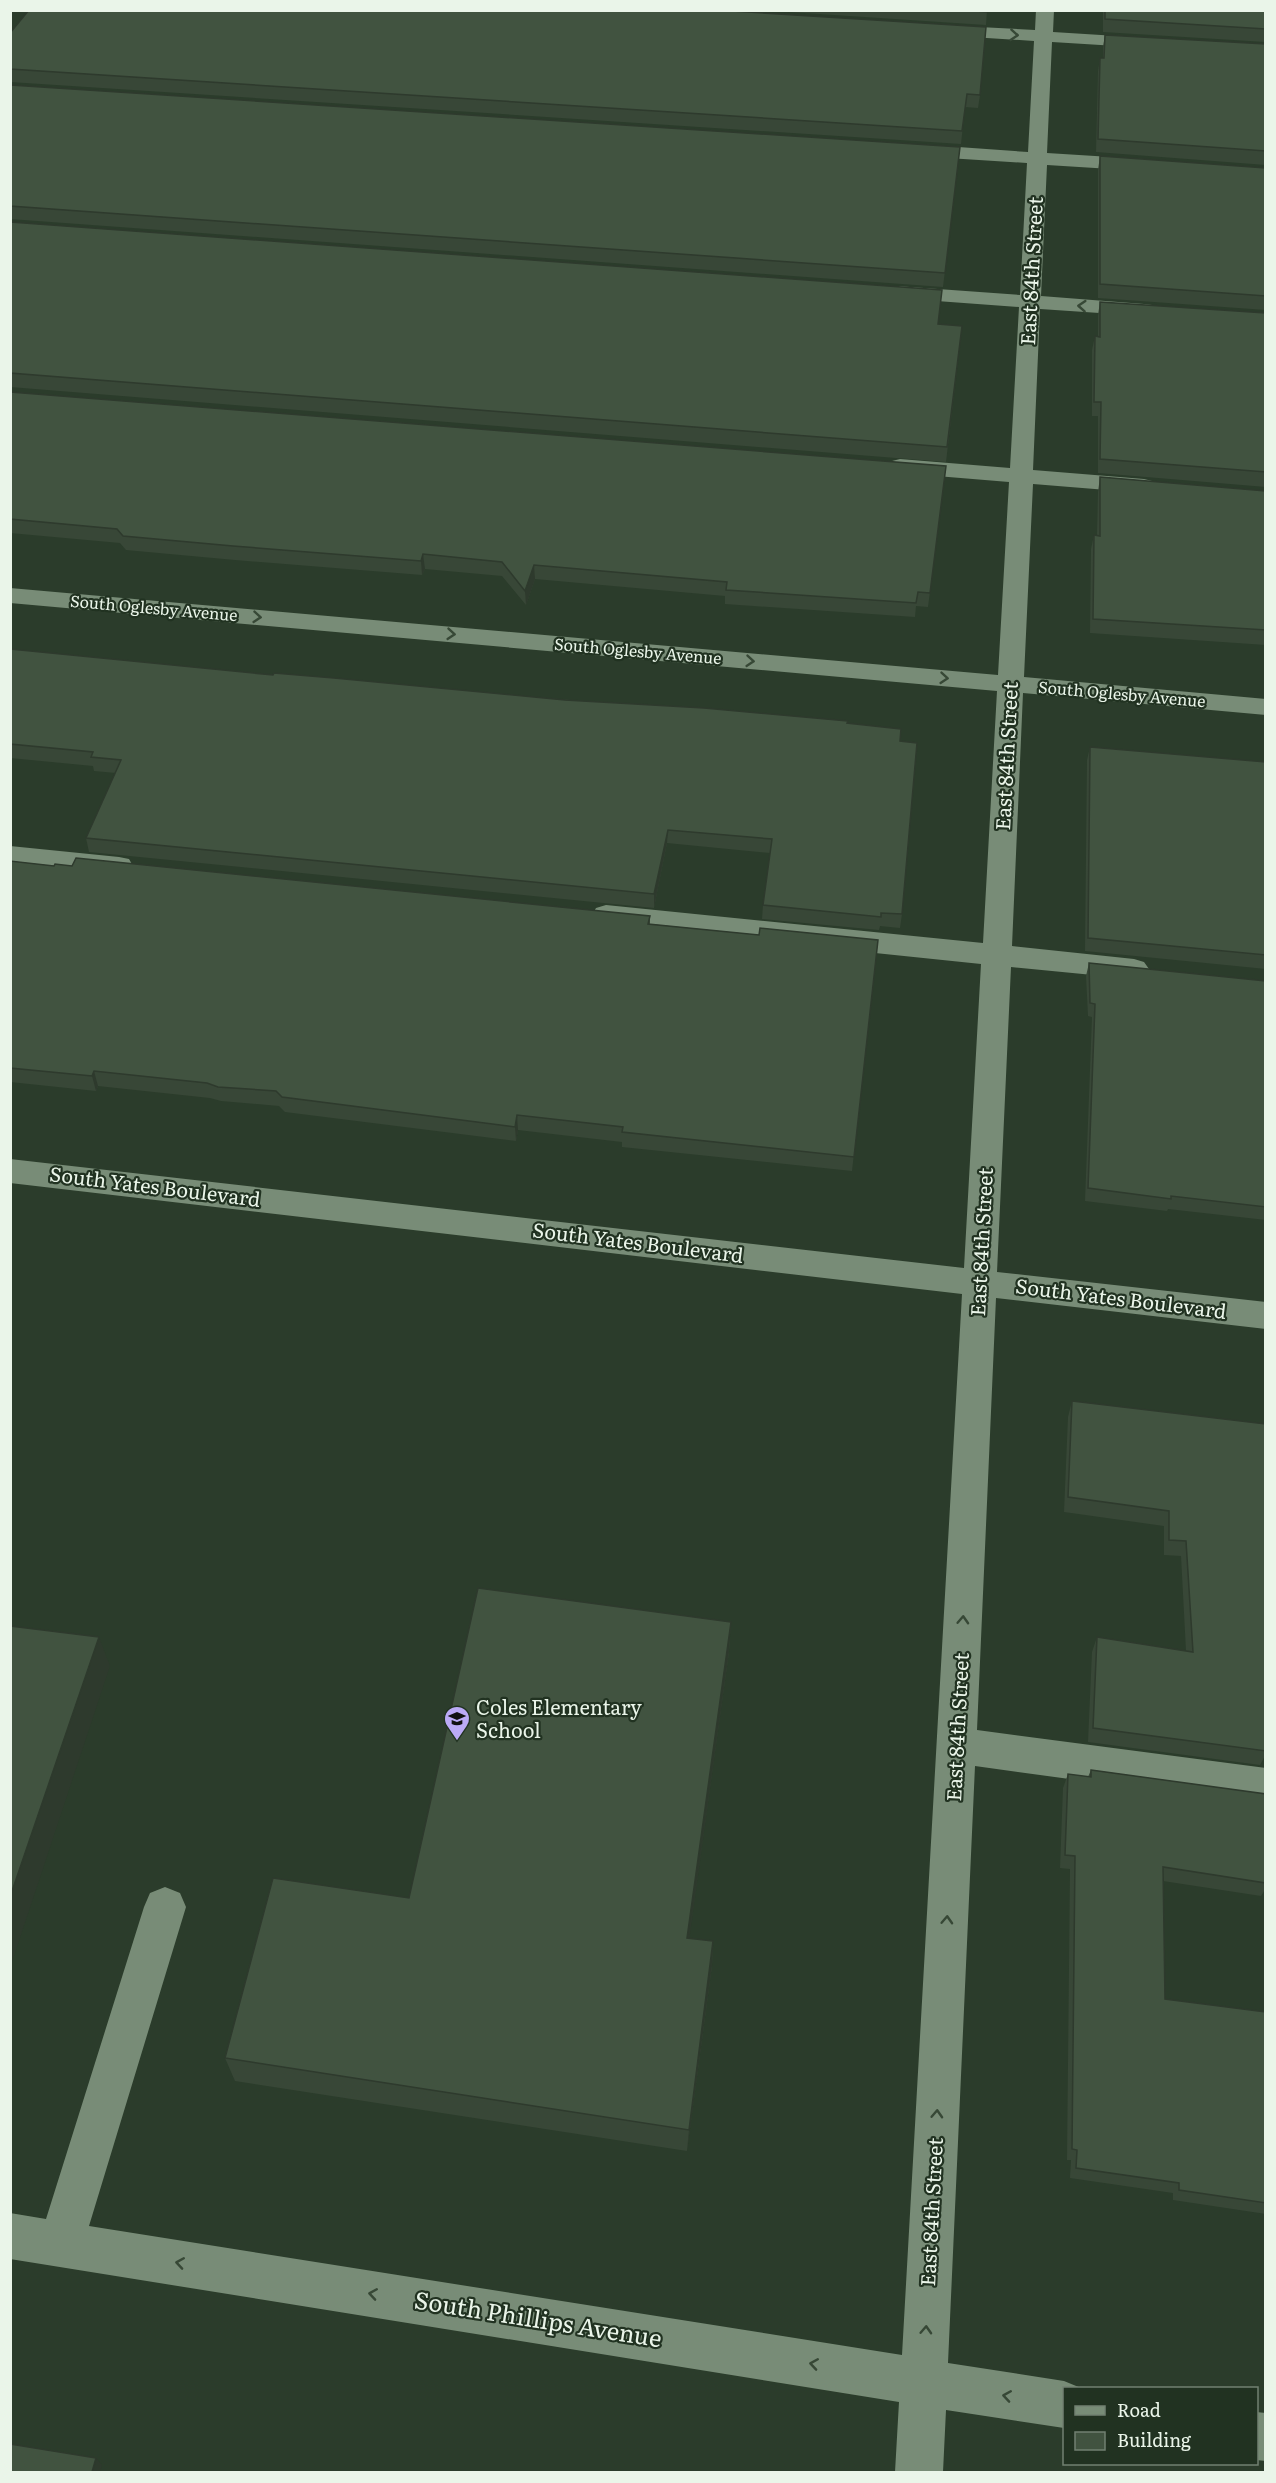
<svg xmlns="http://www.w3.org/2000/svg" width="1276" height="2483" font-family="Literata,serif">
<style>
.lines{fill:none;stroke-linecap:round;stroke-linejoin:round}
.minor{fill:#788c77;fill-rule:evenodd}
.wall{fill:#384737}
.shaded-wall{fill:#2e3a2d}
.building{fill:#415340;stroke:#2e3a2d;stroke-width:1.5}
.oneway{stroke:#374836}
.labels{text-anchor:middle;stroke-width:4.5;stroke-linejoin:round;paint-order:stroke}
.far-street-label{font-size:16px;fill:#eaf5e9;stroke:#213221}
.street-label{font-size:20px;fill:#eaf5e9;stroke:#213221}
.poi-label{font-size:20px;fill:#eaf5e9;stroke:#213221;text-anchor:start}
.near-street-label{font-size:24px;fill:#eaf5e9;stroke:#213221}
</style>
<rect width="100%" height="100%" fill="#2b3c2b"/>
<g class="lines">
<!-- minor -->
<path class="minor" d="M1036,10H1054L1053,32L1149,38L1155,39L1158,43L1155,47L1149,48L1052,42L1047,153L1143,159L1150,161L1153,165L1150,169L1143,171L1047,165L1041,296L1144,304L1152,305L1155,310L1152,315L1144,316L1040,309L1033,470L1144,479L1152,481L1156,486L1152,491L1144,493L1033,484L1024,677L1266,699V715L1023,693L1012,946L1134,959L1144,962L1149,969L1144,976L1134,979L1011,967L997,1272L1266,1302V1329L996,1298L977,1730L1266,1768V1806L975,1766L948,2363L1064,2381L1081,2388H1064V2428L946,2410L943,2472H895L899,2402L10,2259V2213L46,2219L144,1907L150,1893L165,1887L180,1893L186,1907L89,2226L902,2355L962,1294L10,1183V1159L964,1268L981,964L606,925L596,922L592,915L596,908L606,905L983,943L997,691L10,603V588L998,675L1009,482L900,473L892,471L888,466L892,461L900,459L1010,468L1019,307L896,298L888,297L885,292L888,287L896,286L1020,295L1027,163L916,156L909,154L906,150L909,146L916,144L1028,152L1034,41L940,35L934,34L931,30L934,26L940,25L1035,30Z
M10,846L119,857L129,859L133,866L129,873L119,875L10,864Z
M1256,2412L1266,2413V2461L1256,2460Z"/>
</g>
<!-- wall -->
<path class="wall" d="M760,10H987L986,25Z
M1103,10H1266V42L1103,32Z
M10,33L980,95L978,108L965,107L961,144L10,82Z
M1105,35L1266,44V165L1096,152L1098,71L1100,58H1103V47Z
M10,85L960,147L943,287L10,219Z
M1100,156L1266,168V310L1098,298V170Z
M10,222L938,324L962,326L946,462L10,387Z
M1100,302L1266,313V487L1098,473V416H1092V350L1095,336L1098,337V315Z
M10,392L946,466L928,607L916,606L915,617L725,604V596L535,579L526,605L502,576L425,569L422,575L235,560L126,550L120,543L10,533Z
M1100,477L1266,491V645L1090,633L1091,549L1094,535L1097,536L1098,492Z
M10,649L273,675L847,723L900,741L902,914L900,928L880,926L879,930L762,919L763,905L770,853L667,843L654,908L89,852L86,838L116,773L94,771L93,766L10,758Z
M1090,747L1266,762V969L1085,951L1087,760Z
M10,861L54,866L650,916V924L759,935L878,940L852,1171L622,1147V1142L518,1130L516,1141L285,1112L279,1106L221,1101L210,1098L98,1086L96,1091L10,1082Z
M1089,963L1266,981V1220L1168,1209L1167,1211L1085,1201L1092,1017L1088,1016L1086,976Z
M1072,1401L1266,1424V1754L1260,1765L1088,1742L1092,1652L1097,1637L1186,1651L1181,1556L1164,1555V1526L1064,1512L1068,1417Z
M731,1622L729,1652L689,1938L713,1941L712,1966L687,2151L235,2081L225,2058L409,1898Z
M1091,1770L1266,1794V1888L1261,1896L1163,1881L1165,1999L1266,2012V2214L1173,2200V2193L1070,2178L1071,2160H1067L1070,1869L1060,1868L1063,1788L1068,1774L1088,1777Z"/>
<!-- shaded-wall -->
<path class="shaded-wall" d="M423,554L425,569L422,575L421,561Z
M534,565L535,579L526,605L525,591Z
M668,830L667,843L654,908V894Z
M94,1071L98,1086L96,1091L92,1076Z
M517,1115L518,1130L516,1141L515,1127Z
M731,1622L729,1652L686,1963L687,1938Z
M99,1637L110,1666L12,1962L10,1960V1897Z
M713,1941L712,1966L687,2151L689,2130Z
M96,2458L102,2465L100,2472H92Z"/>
<!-- building -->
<path class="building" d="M29,10H716L986,27L980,95L967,94L962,131L10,69V33Z
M964,10H987V12Z
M1105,10H1266V29L1105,19Z
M1105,35L1266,44V151L1098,139L1100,58H1104Z
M10,85L960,147L945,273L10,206Z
M1100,156L1266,168V296L1100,284Z
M10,222L942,290L938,324L962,326L947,447L10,373Z
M1100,302L1266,313V472L1100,459L1101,402H1094L1095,336L1100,337Z
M10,392L946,466L930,593L918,592L916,603L726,590L727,582L534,565L525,591L502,562L423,554L421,561L233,546L123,536L117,529L10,519Z
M1100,477L1266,491V630L1093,619L1094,535L1100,536Z
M10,649L273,675L274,673L334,678L565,700L704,708L848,721L847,723L901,729L900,741L917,743L902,914L881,913V917L763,905L772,839L668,830L654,894L86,838L121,760L91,757L93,752L10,744Z
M1090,747L1266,762V955L1088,938Z
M76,858L650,916L648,924L759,935L760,928L878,940L854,1157L622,1132L623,1127L517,1115L515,1127L282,1097L276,1091L218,1087L207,1083L94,1071L92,1076L10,1068V861L54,866L55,864L72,866Z
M1089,963L1266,981V1207L1171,1196V1199L1088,1188L1095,1004L1090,1003Z
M1072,1401L1266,1424V1751L1093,1728L1097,1637L1193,1652L1186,1541L1169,1540V1511L1068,1497Z
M478,1588L731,1622L687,1938L713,1941L689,2130L225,2058L273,1878L409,1898Z
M10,1626L99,1637L10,1897Z
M1091,1770L1266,1794V1883L1163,1867L1165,1999L1266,2012V2203L1179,2190V2183L1076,2168L1077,2150L1072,2149L1075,1856L1065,1855L1068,1774L1091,1777Z
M10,2444L96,2458L92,2472H10Z"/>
<!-- one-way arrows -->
<defs><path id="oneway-chevron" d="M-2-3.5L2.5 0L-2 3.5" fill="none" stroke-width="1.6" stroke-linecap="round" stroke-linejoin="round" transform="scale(1.5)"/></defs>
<g class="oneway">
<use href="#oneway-chevron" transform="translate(1014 35) rotate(4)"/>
<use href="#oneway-chevron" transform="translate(1082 306) rotate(-176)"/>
<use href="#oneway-chevron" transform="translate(257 617) rotate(5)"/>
<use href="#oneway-chevron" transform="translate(451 634) rotate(5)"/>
<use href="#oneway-chevron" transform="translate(750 661) rotate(5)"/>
<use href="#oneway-chevron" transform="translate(944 678) rotate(5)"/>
<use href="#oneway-chevron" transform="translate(963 1620) rotate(-87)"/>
<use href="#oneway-chevron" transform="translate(947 1920) rotate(-87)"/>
<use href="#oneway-chevron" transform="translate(937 2114) rotate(-87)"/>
<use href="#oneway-chevron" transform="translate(180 2263) rotate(-171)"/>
<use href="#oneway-chevron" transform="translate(373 2294) rotate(-171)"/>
<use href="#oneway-chevron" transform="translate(926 2330) rotate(-87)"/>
<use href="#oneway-chevron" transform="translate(814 2364) rotate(-171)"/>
<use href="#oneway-chevron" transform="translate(1007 2396) rotate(-171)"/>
</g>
<!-- icons -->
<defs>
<symbol id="school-pin" viewBox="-11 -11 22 30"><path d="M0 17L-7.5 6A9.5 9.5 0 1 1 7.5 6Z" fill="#bbaaf6" stroke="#213221"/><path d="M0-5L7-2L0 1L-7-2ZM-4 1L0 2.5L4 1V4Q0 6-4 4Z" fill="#111"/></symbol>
</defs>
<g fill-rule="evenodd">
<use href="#school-pin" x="442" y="1704" width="30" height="40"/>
</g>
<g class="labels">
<!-- far-street labels -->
<g class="far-street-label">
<text transform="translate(154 608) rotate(5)" y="6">South Oglesby Avenue</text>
<text transform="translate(638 651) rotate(5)" y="6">South Oglesby Avenue</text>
<text transform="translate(1122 694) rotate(5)" y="6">South Oglesby Avenue</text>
</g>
<!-- street labels -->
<g class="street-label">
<text transform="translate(1032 271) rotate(-87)" y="7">East 84th Street</text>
<text transform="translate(1007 756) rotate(-87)" y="7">East 84th Street</text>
<text transform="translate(155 1187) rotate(7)" y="7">South Yates Boulevard</text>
<text transform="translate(982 1242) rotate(-87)" y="7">East 84th Street</text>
<text transform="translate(638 1243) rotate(7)" y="7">South Yates Boulevard</text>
<text transform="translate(1121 1299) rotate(7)" y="7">South Yates Boulevard</text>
<text transform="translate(958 1727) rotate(-87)" y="7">East 84th Street</text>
<text transform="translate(932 2212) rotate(-87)" y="7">East 84th Street</text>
</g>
<!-- poi labels -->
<g class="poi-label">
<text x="476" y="1715">Coles Elementary<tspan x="476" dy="23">School</tspan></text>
</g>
<!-- near-street labels -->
<g class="near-street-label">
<text transform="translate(538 2320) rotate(9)" y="8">South Phillips Avenue</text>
</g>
</g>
<!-- border -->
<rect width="1276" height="2483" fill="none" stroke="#eaf5e9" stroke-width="24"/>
<!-- legend -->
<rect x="1063" y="2387" width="195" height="78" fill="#213221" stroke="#718071" stroke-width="1.5"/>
<rect x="1075" y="2406" width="30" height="9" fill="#788c77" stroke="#718071" stroke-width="1.5"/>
<text x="1117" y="2417" font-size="18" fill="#eaf5e9">Road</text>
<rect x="1075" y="2432" width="30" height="18" fill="#415340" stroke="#718071" stroke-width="1.5"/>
<text x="1117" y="2447" font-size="18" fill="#eaf5e9">Building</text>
</svg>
